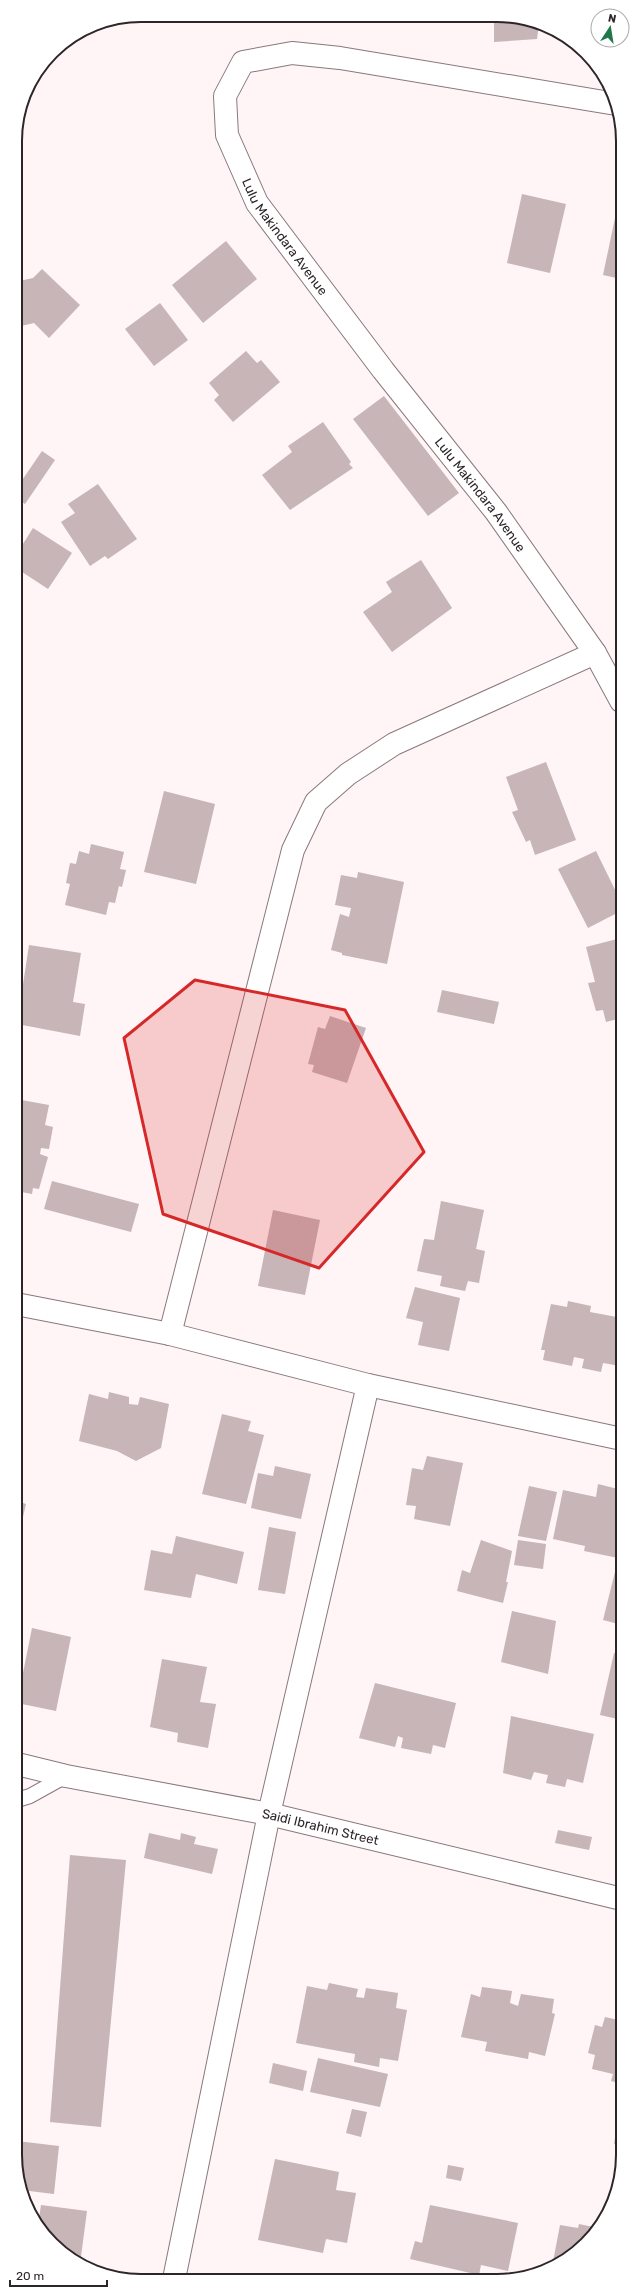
<svg xmlns="http://www.w3.org/2000/svg" width="638" height="2296" font-family="Rubik,sans-serif">
<style>
.building{fill:#c7b5b8}
.lines{fill:none;stroke-linecap:round;stroke-linejoin:round}
.service-casing{stroke:#89797c;stroke-width:16}
.minor-casing{stroke:#89797c;stroke-width:24}
.service{stroke:#fff;stroke-width:14}
.minor{stroke:#fff;stroke-width:22}
.marked{fill:#d62828;fill-opacity:0.2;stroke:#d62828;stroke-width:3;stroke-linejoin:round}
.labels{text-anchor:middle;stroke-width:3.5;stroke-linejoin:round;paint-order:stroke}
.street-label{font-size:13px;fill:#2d2628;stroke:#fff}
.rim{fill:none;stroke:#2d2628;stroke-width:2}
</style>
<rect width="100%" height="100%" fill="#fff4f6"/>
<!-- building -->
<path class="building" d="M494,17H522L539,24L537,39L494,42Z
M522,194L566,204L550,273L507,263Z
M615,218L621,219V279L603,275Z
M226,241L257,279L203,323L172,285Z
M42,269L80,305L49,338L34,323L17,327L15,322V282L33,278Z
M160,303L188,340L154,366L125,329Z
M246,351L257,363L261,360L280,382L233,422L214,400L219,395L209,383Z
M384,396L459,493L428,516L353,419Z
M323,422L351,462L349,464L353,468L290,510L262,475L292,452L288,446Z
M42,451L55,460L25,504L16,498V489Z
M98,484L137,539L108,559L105,556L90,566L61,522L75,513L68,504Z
M33,528L72,553L48,589L16,568V555Z
M421,560L452,608L392,652L363,612L392,592L386,582Z
M16,620L23,622L16,644Z
M546,762L576,840L535,855L530,840L526,842L512,812L518,810L506,777Z
M164,791L215,804L196,884L144,872Z
M91,844L124,852L120,869L126,870L122,887L119,886L115,903L109,902L106,915L65,905L70,884L66,883L70,863L76,864L79,851L89,854Z
M596,851L621,902V911L588,928L558,869Z
M358,872L404,882L387,964L342,955V953L331,950L340,914L349,917L351,908L335,905L341,875L357,878Z
M621,938L622,1018L606,1022L603,1010L596,1011L588,983L595,982L586,947Z
M29,945L81,953L73,1002L85,1004L80,1036L17,1024Z
M442,990L499,1002L494,1024L437,1012Z
M330,1016L366,1028L347,1083L312,1072L314,1065L308,1064L318,1027L325,1029Z
M16,1099L49,1105L45,1125L53,1127L49,1149L41,1148L40,1154L48,1157L39,1189L33,1188L32,1194L16,1191Z
M52,1181L139,1204L131,1232L44,1209Z
M441,1201L484,1210L476,1249L485,1251L479,1283L468,1281L465,1291L440,1286L442,1276L417,1271L424,1239L434,1240Z
M273,1210L320,1220L305,1295L258,1286Z
M415,1287L460,1298L449,1351L418,1345L423,1322L406,1318Z
M568,1301L591,1306L590,1312L622,1318L620,1366L603,1363L601,1372L582,1368L584,1359L574,1357L572,1366L543,1360L545,1350H541L551,1304L567,1307Z
M17,1368L21,1369L17,1385Z
M109,1392L129,1397V1404L138,1405L140,1397L169,1404L161,1448L136,1461L117,1451L79,1441L89,1394L108,1399Z
M222,1414L251,1421L248,1431L264,1435L246,1504L202,1494Z
M427,1456L463,1463L450,1526L414,1519L416,1506L406,1505L412,1468L423,1470Z
M275,1466L311,1474L301,1519L251,1508L258,1473L273,1476Z
M598,1484L622,1490V1542L618,1558L584,1551L585,1546L553,1539L563,1490L596,1497Z
M529,1486L557,1492L546,1541L518,1536Z
M17,1501L26,1504L19,1534L17,1533Z
M269,1527L296,1532L285,1594L258,1590Z
M176,1536L244,1552L237,1584L196,1574L191,1598L144,1590L151,1550L172,1554Z
M481,1540L512,1551L506,1582H508L503,1603L457,1591L462,1570L470,1573Z
M518,1540L546,1544L543,1569L514,1565Z
M615,1572L622,1573V1625L603,1620Z
M512,1611L556,1621L548,1674L501,1662Z
M32,1628L71,1637L56,1711L17,1703Z
M614,1653L622,1655V1720L600,1715Z
M162,1659L207,1667L200,1702L216,1704L208,1748L177,1742L178,1733L150,1727Z
M375,1683L456,1703L445,1748L433,1745L431,1754L401,1748L403,1738L398,1736L395,1747L359,1738Z
M511,1716L594,1734L583,1783L567,1779L565,1787L546,1783L548,1775L534,1772L531,1780L503,1773Z
M558,1830L592,1837L589,1850L555,1843Z
M149,1833L180,1840L181,1833L196,1837L194,1844L218,1849L212,1874L144,1858Z
M70,1855L126,1860L101,2127L50,2122Z
M329,1983L358,1989L356,1997L364,1998L366,1988L398,1993L396,2008L407,2010L398,2061L380,2058L379,2067L354,2062L355,2054L296,2043L307,1986L327,1990Z
M482,1987L512,1991L510,2003L518,2006L521,1994L554,1999L552,2013L555,2014L545,2056L529,2052L528,2059L485,2051L487,2042L461,2037L471,1994L480,1997Z
M605,2017L623,2021V2084L611,2081L613,2074L592,2069L595,2055L588,2053L595,2025L602,2027Z
M318,2058L388,2074L380,2107L310,2092Z
M273,2063L307,2071L303,2091L269,2083Z
M352,2109L367,2112L361,2137L346,2133Z
M618,2119L623,2120V2145L614,2144Z
M17,2141L59,2146L54,2194L21,2190L17,2180Z
M275,2159L339,2172L336,2190L356,2193L347,2243L326,2239L323,2253L258,2240Z
M448,2165L464,2168L461,2181L446,2178Z
M41,2205L87,2211L80,2264L52,2244L38,2225Z
M430,2205L518,2223L508,2271L481,2265L479,2275L410,2259L415,2241L422,2243Z
M579,2224L598,2228L592,2238L560,2264L552,2267L560,2225L578,2228Z"/>
<g class="lines">
<defs>
<path id="service" d="M17,1800L30,1796L66,1776"/>
<g id="minor">
<path id="s1" d="M616,104L340,58L292,53L243,62L225,96L227,135L257,203L383,370L496,512L595,653L621,701"/>
<path d="M16,1304L170,1334L368,1385L622,1439"/>
<path d="M170,1334L293,850L316,802L348,774L394,744L595,653"/>
<path id="s2" d="M17,1764L66,1776L269,1814L622,1899"/>
<path d="M174,2279L269,1814L368,1385"/>
</g>
</defs>
<!-- service casing -->
<use href="#service" class="service-casing"/>
<!-- minor casing -->
<use href="#minor" class="minor-casing"/>
<!-- service -->
<use href="#service" class="service"/>
<!-- minor -->
<use href="#minor" class="minor"/>
</g>
<!-- marked area -->
<path class="marked" d="M195,980L345,1010L424,1152L319,1268L163,1214L124,1038Z"/>
<g class="labels">
<!-- street labels -->
<g class="street-label">
<text dy="5" stroke="none"><textPath href="#s1" startOffset="573">Lulu Makindara Avenue</textPath></text>
<text dy="5" stroke="none"><textPath href="#s1" startOffset="897">Lulu Makindara Avenue</textPath></text>
<text dy="5" stroke="none"><textPath href="#s2" startOffset="310">Saidi Ibrahim Street</textPath></text>
</g>
</g>
<!-- crop -->
<path d="M0 0H638V2296H0ZM141 22H497A119 119 0 0 1 616 141V2155A119 119 0 0 1 497 2274H141A119 119 0 0 1 22 2155V141A119 119 0 0 1 141 22Z" fill="#fff" fill-rule="evenodd"/>
<path class="rim" d="M141 22H497A119 119 0 0 1 616 141V2155A119 119 0 0 1 497 2274H141A119 119 0 0 1 22 2155V141A119 119 0 0 1 141 22Z"/>
<!-- north arrow -->
<g transform="translate(610 28) rotate(12)"><circle r="19" fill="#ffffff" stroke="#aba8a9"/>
<path d="M0-3L7 15L0 10L-7 15Z" fill="#20774a"/>
<text y="-6" font-size="11" font-weight="bold" text-anchor="middle" fill="#2d2628">N</text>
</g>
<!-- scale -->
<path d="M10 2280v6h97v-6" fill="none" stroke="#2d2628" stroke-width="2"/>
<text x="16" y="2280" font-size="12" fill="#2d2628" stroke="#ffffff" stroke-width="3" paint-order="stroke">20 m</text>
</svg>
